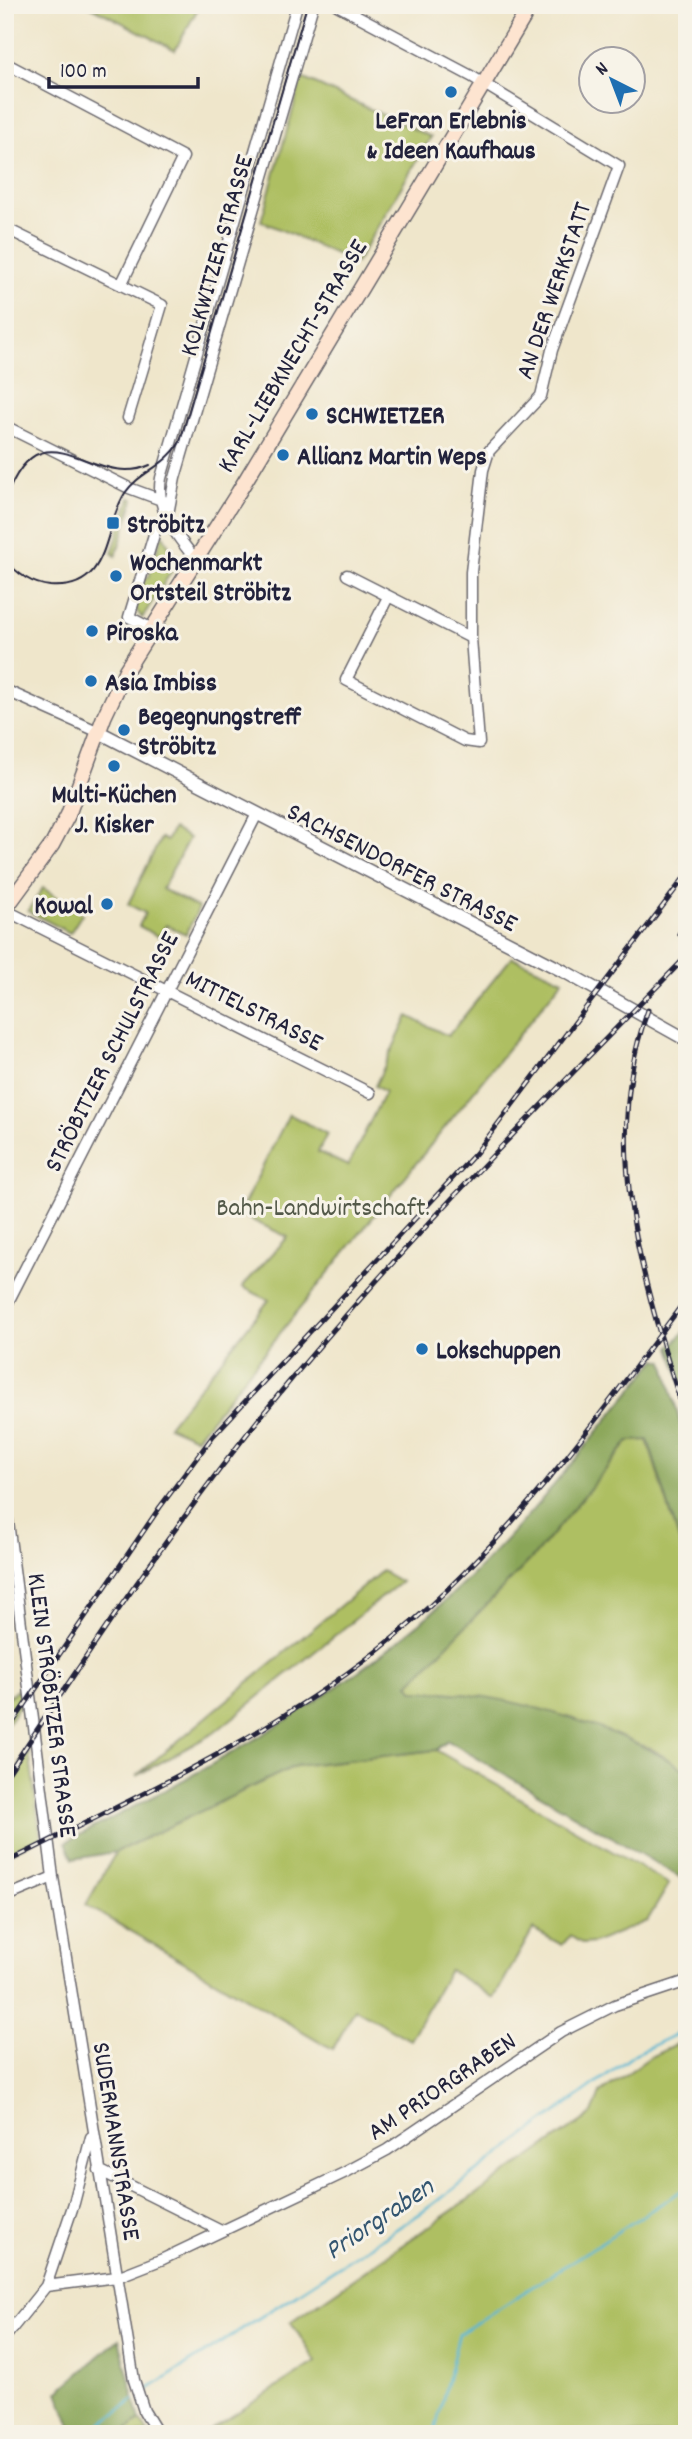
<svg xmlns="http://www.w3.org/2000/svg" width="692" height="2439" font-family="Dekko,sans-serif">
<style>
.green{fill:#aebf62;stroke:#68704e;stroke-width:2}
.forest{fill:#8aa658;stroke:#56644a;stroke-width:2}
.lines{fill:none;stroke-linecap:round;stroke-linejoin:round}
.stream{stroke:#52b5d1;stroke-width:2.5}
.minor-casing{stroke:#6a676d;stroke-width:13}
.tertiary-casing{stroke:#6a676d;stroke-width:15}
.secondary-casing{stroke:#6a676d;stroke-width:17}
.minor{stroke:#fff;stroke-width:10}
.tertiary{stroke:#fff;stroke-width:12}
.secondary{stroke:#fde4d0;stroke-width:14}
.tram{stroke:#22223b;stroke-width:2}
.rail-casing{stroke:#22223b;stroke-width:5}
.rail{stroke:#f7f3e8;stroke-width:2.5;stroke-dasharray:8;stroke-linecap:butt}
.poi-dot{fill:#1f6fb2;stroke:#f7f3e8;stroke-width:2.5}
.labels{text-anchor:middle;stroke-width:6;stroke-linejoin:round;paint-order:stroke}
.poi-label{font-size:26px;font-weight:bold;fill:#22223b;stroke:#f7f3e8;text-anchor:start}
.street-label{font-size:26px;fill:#22223b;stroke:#f7f3e8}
.park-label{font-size:26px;fill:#535949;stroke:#f7f3e8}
.water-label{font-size:28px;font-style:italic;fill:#335570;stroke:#f7f3e8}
</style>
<rect width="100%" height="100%" fill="#f7f3e8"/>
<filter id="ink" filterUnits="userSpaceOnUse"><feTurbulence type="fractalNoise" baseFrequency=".0143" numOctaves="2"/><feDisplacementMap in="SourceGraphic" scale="14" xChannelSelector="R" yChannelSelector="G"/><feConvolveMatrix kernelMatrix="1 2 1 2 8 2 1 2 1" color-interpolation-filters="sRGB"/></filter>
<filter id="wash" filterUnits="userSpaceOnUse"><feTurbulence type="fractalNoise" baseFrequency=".00686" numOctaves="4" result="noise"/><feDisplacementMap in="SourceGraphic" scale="28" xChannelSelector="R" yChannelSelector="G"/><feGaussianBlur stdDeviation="1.57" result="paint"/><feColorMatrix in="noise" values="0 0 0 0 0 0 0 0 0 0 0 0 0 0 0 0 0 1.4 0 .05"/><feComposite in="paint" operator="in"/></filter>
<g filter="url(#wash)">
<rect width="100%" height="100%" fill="#efe6cb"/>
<!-- green -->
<path class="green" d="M88,5H200L175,50Z
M302,78L431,137L356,263L261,221Z
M130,498L134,499L116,556L112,553Z
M162,534L178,561L142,618L135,608L144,579L149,577L154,560L152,553L157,551Z
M173,829L189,838L162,889L199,908L186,934L166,925L159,937L139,926L145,913L128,904L161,838L166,841Z
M43,888L82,914L70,933L28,911Z
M512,957L563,980L196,1438L168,1426L269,1300L242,1287L288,1237L239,1214L289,1114L327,1134L318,1152L348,1166L385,1092L375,1086L408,1016L448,1036Z
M647,1440L687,1565V1771L650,1748L442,1691H414L409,1684L536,1554L629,1441Z
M382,1571L401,1582L214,1733L136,1776Z
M18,1689L22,1702L5,1727V1700Z
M436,1750L669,1884L647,1921L594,1943L583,1944L570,1936L562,1945L533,1929L494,1998L449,1970L410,2040L355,2009L333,2049L86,1905L116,1852L295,1766Z
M29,1751L41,1838L5,1855V1787Z
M687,2039V2434H204L316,2362L291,2322L592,2114L600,2093L650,2057Z
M140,2420L149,2434H121Z"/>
<!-- forest -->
<path class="forest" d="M687,1329V1401L670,1347Z
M657,1359L664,1361L687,1450V1565L648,1440L629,1441L536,1554L409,1684L414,1691C503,1691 612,1724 687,1771V1888L681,1878L448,1741L436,1750L295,1766L116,1852L73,1859L66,1842C215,1765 364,1687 482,1565C545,1501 599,1428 657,1359Z
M119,2339L140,2420L121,2434H62L71,2426L58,2392Z"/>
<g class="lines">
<!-- stream -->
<path class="stream" d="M143,2393L421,2213L635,2054L687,2029
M87,2434L135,2399
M434,2434L459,2334L687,2187"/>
</g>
</g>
<g filter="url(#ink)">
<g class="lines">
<defs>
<path id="minor" d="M337,5L471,76L619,166L552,350L541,396L489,451L483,470L471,572V638L479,743L465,741L346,680L388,597
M5,63L183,157L121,285
M5,228L162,305L128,418
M5,426L129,488L164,501
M196,560C177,536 155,511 161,478L297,5
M347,575L471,638
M152,629L129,617L156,528L167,519L175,478L313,5
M5,690L99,732
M5,910L370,1093
M5,1308L256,816
M5,1498L53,1877L134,2380L144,2411L158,2434
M5,1897L53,1877
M99,2170L221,2231
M46,2286L117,2277L163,2259L346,2172L387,2150L561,2032L615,2005L687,1981
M5,2337L46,2286L74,2203L91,2137"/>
<path id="tertiary" d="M99,732L567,973L687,1040"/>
<path id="secondary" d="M5,909L52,845L68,815L104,717L126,670L238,493L531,5"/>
</defs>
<!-- minor casing -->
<use href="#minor" class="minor-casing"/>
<!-- tertiary casing -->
<use href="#tertiary" class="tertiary-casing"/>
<!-- secondary casing -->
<use href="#secondary" class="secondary-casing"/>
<!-- minor -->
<use href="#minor" class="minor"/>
<!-- tertiary -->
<use href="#tertiary" class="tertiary"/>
<!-- secondary -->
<use href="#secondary" class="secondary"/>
<!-- tram -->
<path class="tram" d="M5,500C42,398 92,492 150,465
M5,559C17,574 31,584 50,586C112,591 102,528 125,493C139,472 165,467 180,442L307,5"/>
<defs>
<path id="rail" d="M679,934L687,920
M648,1010C597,1149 646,1289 687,1423
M5,1734L160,1507L213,1436L476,1153L687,874
M5,1778C88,1653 172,1527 266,1410C396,1250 543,1103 687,956
M5,1863C132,1799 264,1739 377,1651C501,1554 593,1424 687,1298"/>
</defs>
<!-- rail casing -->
<use href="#rail" class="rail-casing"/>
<!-- rail -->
<use href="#rail" class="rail"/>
</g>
</g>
<!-- markers -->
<g class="poi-dot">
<circle cx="451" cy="92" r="7"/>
<circle cx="312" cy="414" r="7"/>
<circle cx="283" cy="455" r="7"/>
<rect x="106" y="516" width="14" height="14" rx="3.5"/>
<circle cx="116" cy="576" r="7"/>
<circle cx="92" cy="631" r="7"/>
<circle cx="91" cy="681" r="7"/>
<circle cx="124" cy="730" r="7"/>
<circle cx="114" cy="766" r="7"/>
<circle cx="107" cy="904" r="7"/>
<circle cx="422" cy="1349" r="7"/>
</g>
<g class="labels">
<!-- poi labels -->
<g class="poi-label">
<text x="451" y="128" text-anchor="middle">LeFran Erlebnis<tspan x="451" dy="30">&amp; Ideen Kaufhaus</tspan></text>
<text x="326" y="423">SCHWIETZER</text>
<text x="297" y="464">Allianz Martin Weps</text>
<text x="127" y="532">Ströbitz</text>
<text x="130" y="570">Wochenmarkt<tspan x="130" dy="30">Ortsteil Ströbitz</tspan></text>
<text x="106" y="640">Piroska</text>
<text x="105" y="690">Asia Imbiss</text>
<text x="138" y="724">Begegnungstreff<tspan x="138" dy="30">Ströbitz</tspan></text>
<text x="114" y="802" text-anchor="middle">Multi-Küchen<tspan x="114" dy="30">J. Kisker</tspan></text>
<text x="93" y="913" text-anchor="end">Kowal</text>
<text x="436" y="1358">Lokschuppen</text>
</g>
<!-- street labels -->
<g class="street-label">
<text transform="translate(215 255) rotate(-74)" y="9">KOLKWITZER STRASSE</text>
<text transform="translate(552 290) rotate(-71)" y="9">AN DER WERKSTATT</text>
<text transform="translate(291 355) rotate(-59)" y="9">KARL-LIEBKNECHT-STRASSE</text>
<text transform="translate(403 866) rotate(27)" y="9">SACHSENDORFER STRASSE</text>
<text transform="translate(255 1009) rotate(27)" y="9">MITTELSTRASSE</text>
<text transform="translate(110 1051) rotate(-63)" y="9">STRÖBITZER SCHULSTRASSE</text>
<text transform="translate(54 1705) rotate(83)" y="9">KLEIN STRÖBITZER STRASSE</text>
<text transform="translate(441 2085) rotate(-34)" y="9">AM PRIORGRABEN</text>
<text transform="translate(118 2141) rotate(81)" y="9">SUDERMANNSTRASSE</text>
</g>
<!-- park labels -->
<g class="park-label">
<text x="323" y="1215">Bahn-Landwirtschaft.</text>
</g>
<!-- water labels -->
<g class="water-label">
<text transform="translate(378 2217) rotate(-34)" y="10">Priorgraben</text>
</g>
</g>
<!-- margin -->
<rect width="692" height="2439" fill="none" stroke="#f7f3e8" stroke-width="28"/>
<!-- north arrow -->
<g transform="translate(612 80) rotate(318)"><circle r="33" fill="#f7f3e8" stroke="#a29fa3" stroke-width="2"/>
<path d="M0-5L12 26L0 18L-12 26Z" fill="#1f6fb2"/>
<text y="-10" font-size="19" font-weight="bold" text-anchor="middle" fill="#22223b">N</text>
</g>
<!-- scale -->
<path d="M49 77v10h149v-10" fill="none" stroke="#22223b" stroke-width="3.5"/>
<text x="60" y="77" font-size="21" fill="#22223b" stroke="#f7f3e8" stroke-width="5" paint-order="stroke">100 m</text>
</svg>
